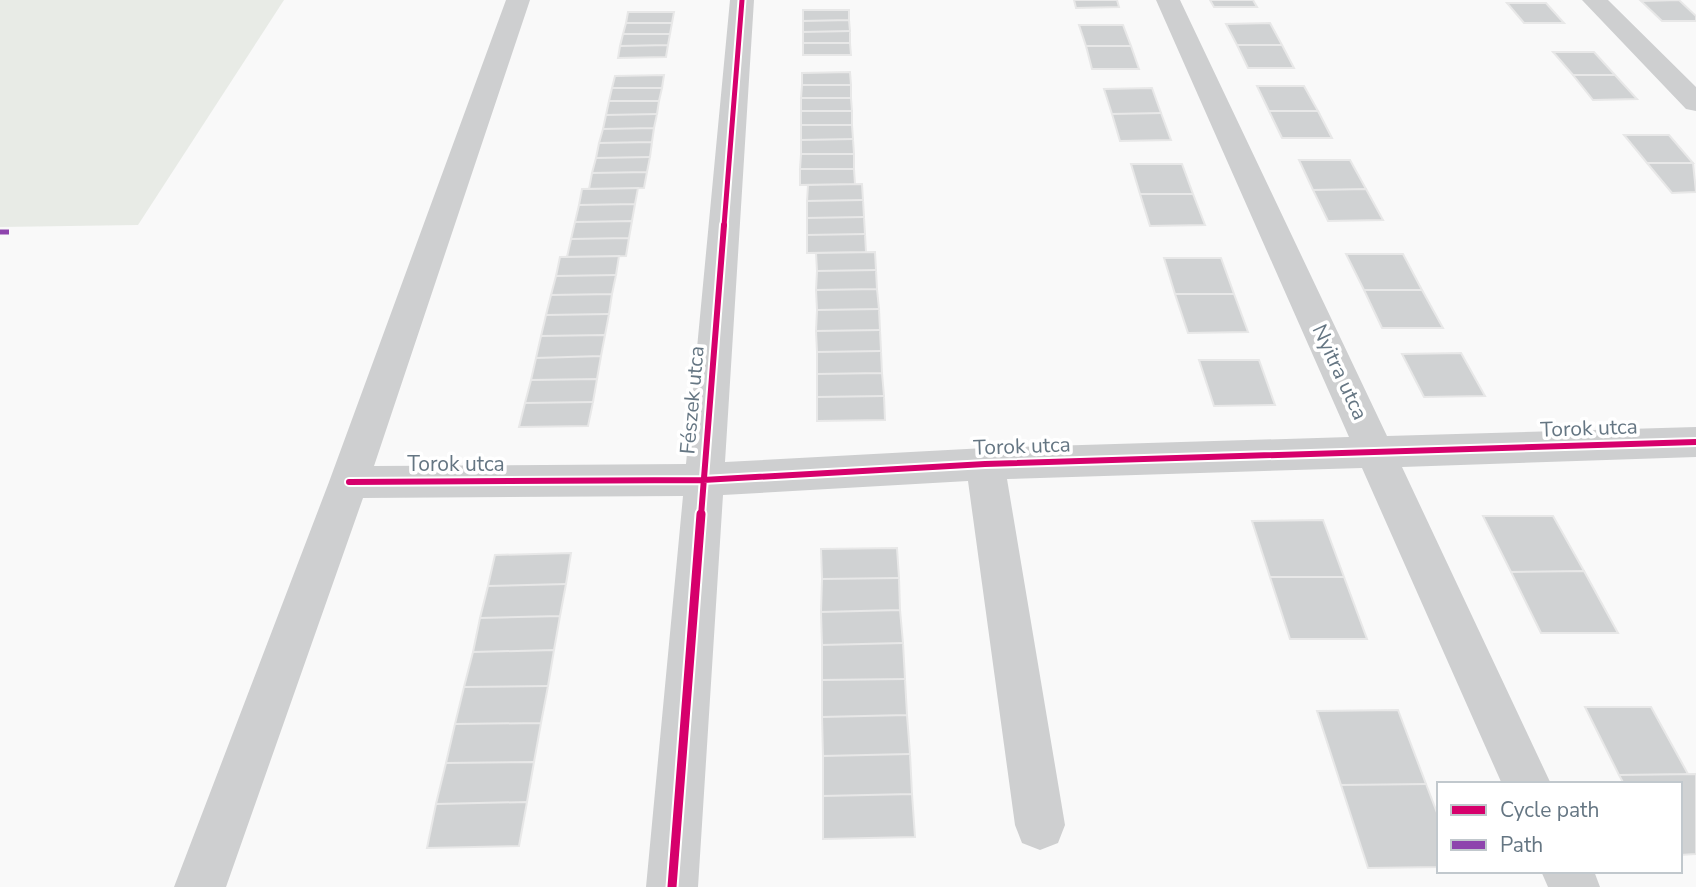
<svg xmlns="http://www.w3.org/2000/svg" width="1696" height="887" font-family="'Nunito Sans',sans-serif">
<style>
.green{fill:#e8ebe6}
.building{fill:#d0d2d3;stroke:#e8e8e8;stroke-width:2}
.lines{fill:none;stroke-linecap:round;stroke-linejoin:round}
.minor{fill:#cecfd0;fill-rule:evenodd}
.quiet{stroke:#8e44ad;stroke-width:5;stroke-dasharray:10 5;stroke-linecap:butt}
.cycleway-far2-casing{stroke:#fff;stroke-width:9}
.cycleway-far1-casing{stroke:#fff;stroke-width:10}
.cycleway-casing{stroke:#fff;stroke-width:13}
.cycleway-far2{stroke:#d6006c;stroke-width:5}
.cycleway-far1{stroke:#d6006c;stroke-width:6}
.cycleway{stroke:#d6006c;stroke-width:9}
.labels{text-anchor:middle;stroke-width:7;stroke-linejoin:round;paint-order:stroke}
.street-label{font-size:21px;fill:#657683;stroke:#fff}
</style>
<rect width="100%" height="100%" fill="#f9f9f9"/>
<!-- green -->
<path class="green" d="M0,0H284L138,225L0,227Z"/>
<!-- building -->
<path class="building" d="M1074,0H1117L1119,7L1076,8Z
M1210,0H1253L1257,7H1214Z
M1679,0L1696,16V21H1662L1641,1Z
M1507,3H1546L1564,23H1524Z
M803,10H849V20L803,21Z
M628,12H674L672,23H626Z
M849,20L850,31L803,32V21Z
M626,23H672L670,34H623Z
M1270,23L1282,45H1237L1226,24Z
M1079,25H1123L1131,46H1086Z
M850,31V43H803V32Z
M623,34H670L668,45L620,46Z
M803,43H850L851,55H803Z
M668,45L666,57L618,58L620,46Z
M1237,45H1282L1294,68H1248Z
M1086,46H1131L1139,69H1092Z
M1553,52H1594L1615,75H1573Z
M850,72L851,85H802V73Z
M664,75L662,88H612L615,76Z
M1573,75H1615L1637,99L1593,100Z
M802,85H851V98H801Z
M1257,86H1304L1318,111H1269Z
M612,88H662L659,101H609Z
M1152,88L1161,113L1112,114L1104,89Z
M801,98H851L852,111H801Z
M609,101H659L657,114L606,115Z
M801,111H852V125H801Z
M1269,111H1318L1332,138H1282Z
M1161,113L1171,140L1120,141L1112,114Z
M657,114L654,128L603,129L606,115Z
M801,125H852L853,139L801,140Z
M654,128L652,142L599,143L603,129Z
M1624,135H1669L1693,163H1647Z
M853,139L854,154H801V140Z
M652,142L650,157L596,158L599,143Z
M801,154H854V169H800Z
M650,157L647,172L592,173L596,158Z
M1299,160H1350L1366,189L1313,190Z
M1647,163H1693L1696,192L1672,193Z
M1131,164H1182L1193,194H1140Z
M800,169H854L855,184L800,185Z
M647,172L644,188L589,189L592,173Z
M862,184L863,200L807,201L808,185Z
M638,188L635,204L579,205L582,189Z
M1366,189L1383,220L1328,221L1313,190Z
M1140,194H1193L1205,225L1150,226Z
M863,200L864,217L807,218V201Z
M635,204L632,221L575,222L579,205Z
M864,217L865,234L807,235V218Z
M632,221L629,238L571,239L575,222Z
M865,234L866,252L807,253V235Z
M629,238L626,256L567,257L571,239Z
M875,252L876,270L817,271L816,253Z
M1346,254H1403L1422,290H1364Z
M619,256L616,275L556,276L560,257Z
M1164,258H1221L1234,294H1175Z
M876,270L877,289L816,290L817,271Z
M616,275L612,294L551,295L556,276Z
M877,289L879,309L817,310L816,290Z
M1364,290H1422L1443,328H1382Z
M612,294L609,314L546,315L551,295Z
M1175,294H1234L1248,332L1188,333Z
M879,309L880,330L816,331L817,310Z
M609,314L605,335L541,336L546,315Z
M880,330L881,351L817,352L816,331Z
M605,335L601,356L536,358L541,336Z
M881,351L882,373L817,374V352Z
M1461,353L1485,396L1424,397L1402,354Z
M601,356L597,379L531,380L536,358Z
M1199,360H1259L1275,405L1214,406Z
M882,373L884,396L817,397V374Z
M597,379L593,402L525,403L531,380Z
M884,396L885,420L817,421V397Z
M593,402L588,426L519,427L525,403Z
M1483,516H1553L1584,571L1511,572Z
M1323,520L1344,577H1270L1252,521Z
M897,548L899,578L822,579L821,549Z
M571,553L566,584L488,586L495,555Z
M1584,571L1618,633H1541L1511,572Z
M1270,577H1344L1367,639H1290Z
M899,578L900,610L821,612L822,579Z
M566,584L560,616L480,618L488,586Z
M900,610L903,643L822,645L821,612Z
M560,616L554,650L473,652L480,618Z
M903,643L905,679L822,680V645Z
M554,650L548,686L464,687L473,652Z
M905,679L907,715L822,717V680Z
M548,686L541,723L455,724L464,687Z
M1585,707H1651L1688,774L1619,775Z
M1398,710L1426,784L1341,785L1317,711Z
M907,715L910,754L823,756L822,717Z
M541,723L534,762L446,763L455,724Z
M910,754L912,794L823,796V756Z
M534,762L527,802L436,804L446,763Z
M1696,774V854L1680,855V784H1624L1619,775Z
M1426,784L1439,818V867L1368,868L1341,785Z
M912,794L915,837L823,839V796Z
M527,802L519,846L427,848L436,804Z"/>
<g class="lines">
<!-- minor -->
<path class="minor" d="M506,0H530L374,466L686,464L730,0H754L725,462L985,448L1349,437L1156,0H1180L1387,436L1696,427V457L1402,467L1551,784H1502L1362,468L1007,479L1065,825L1058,843L1040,850L1022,843L1015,825L968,481L723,495L698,887H646L683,496L363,498L226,887H174L329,482Z
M1582,0H1608L1696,87V111L1686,109Z
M1541,871H1594L1600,887H1548Z"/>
<!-- quiet -->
<path class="quiet" d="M0,232H9"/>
<defs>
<path id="cycleway-far2" d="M724,226L742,0"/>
<path id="cycleway-far1" d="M349,482L703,480L985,464L1696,442
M701,516L724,225"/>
<path id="cycleway" d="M672,887L701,514"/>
</defs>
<!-- cycleway-far2 casing -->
<use href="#cycleway-far2" class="cycleway-far2-casing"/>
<!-- cycleway-far1 casing -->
<use href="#cycleway-far1" class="cycleway-far1-casing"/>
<!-- cycleway casing -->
<use href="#cycleway" class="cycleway-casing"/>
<!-- cycleway-far2 -->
<use href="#cycleway-far2" class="cycleway-far2"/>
<!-- cycleway-far1 -->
<use href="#cycleway-far1" class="cycleway-far1"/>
<!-- cycleway -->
<use href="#cycleway" class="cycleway"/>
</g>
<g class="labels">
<!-- street labels -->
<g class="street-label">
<text transform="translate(1340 372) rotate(65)" y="7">Nyitra utca</text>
<text transform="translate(692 400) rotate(-85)" y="7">Fészek utca</text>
<text transform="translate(1589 428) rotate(-2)" y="7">Torok utca</text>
<text transform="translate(1022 446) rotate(-2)" y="7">Torok utca</text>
<text x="456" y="471">Torok utca</text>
</g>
</g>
<!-- legend -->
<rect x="1437" y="782" width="245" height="91" fill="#ffffff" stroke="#c1c8cd" stroke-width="2"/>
<rect x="1451" y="805" width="35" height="10" fill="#d6006c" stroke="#c1c8cd" stroke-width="2"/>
<text x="1500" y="817" font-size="21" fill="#657683">Cycle path</text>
<rect x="1451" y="840" width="35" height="10" fill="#8e44ad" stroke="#c1c8cd" stroke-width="2"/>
<text x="1500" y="852" font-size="21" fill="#657683">Path</text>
</svg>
